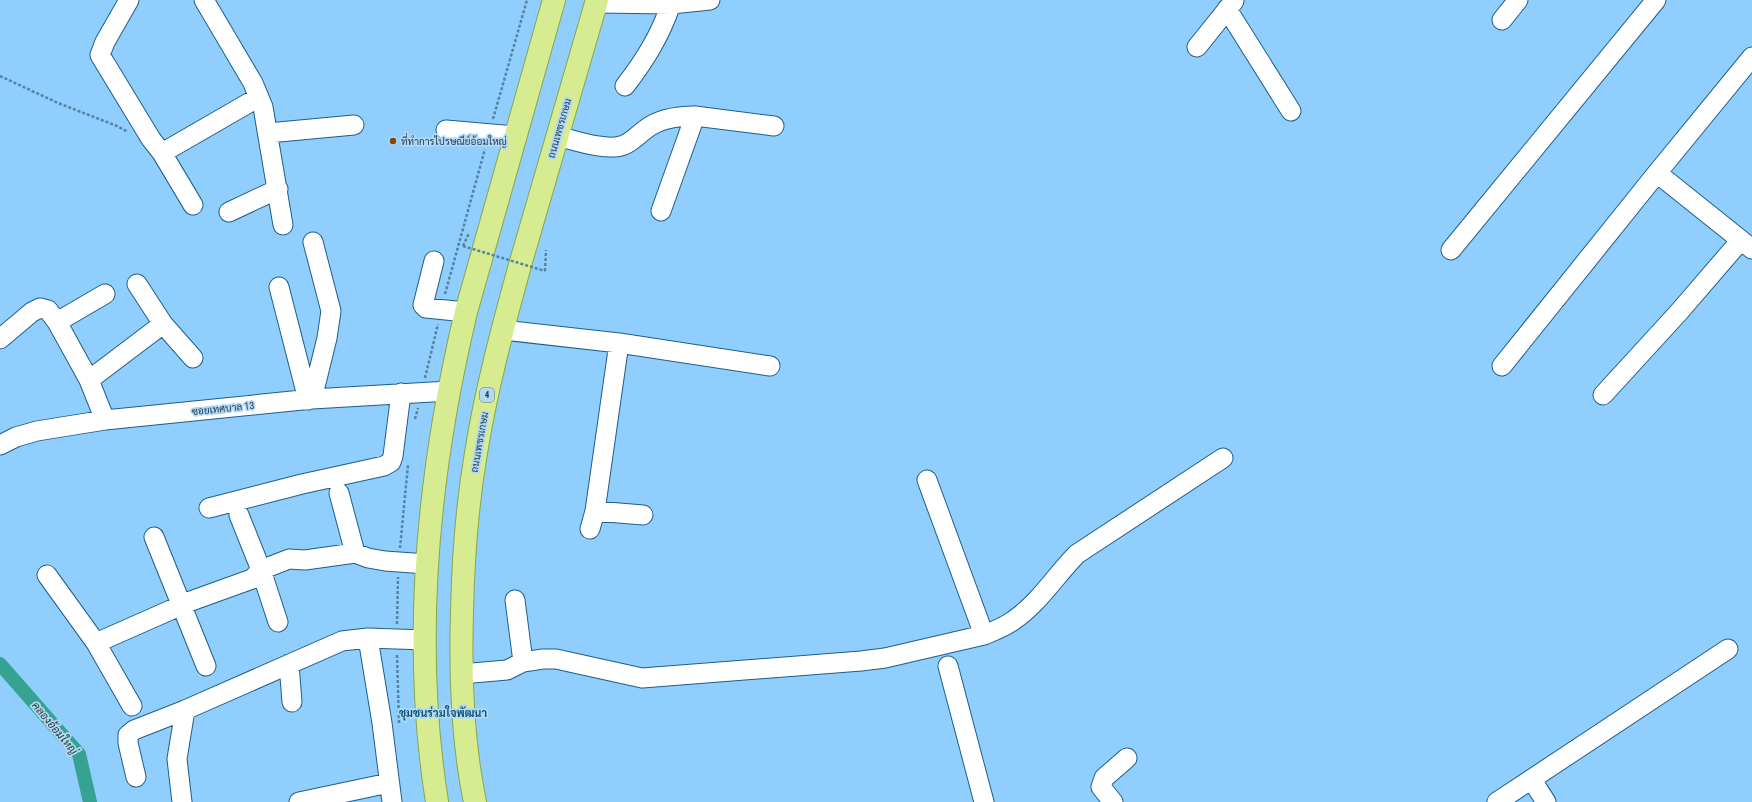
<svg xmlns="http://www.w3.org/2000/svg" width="1752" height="802" font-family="'Roboto Condensed',Sarabun,sans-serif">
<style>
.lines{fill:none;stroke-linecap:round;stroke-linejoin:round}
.canal{stroke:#36a292;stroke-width:14}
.minor-casing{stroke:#1e5f88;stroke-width:21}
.major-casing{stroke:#87a74c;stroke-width:24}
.path{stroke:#5782a2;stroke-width:2.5;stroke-dasharray:3 2;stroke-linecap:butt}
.minor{stroke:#fff;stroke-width:19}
.major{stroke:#d7ec91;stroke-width:22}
.path-bridge{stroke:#5782a2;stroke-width:2.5;stroke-dasharray:3 2;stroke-linecap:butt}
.poi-dot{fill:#834800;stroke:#b3d8f5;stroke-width:1.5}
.labels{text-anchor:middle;stroke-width:3.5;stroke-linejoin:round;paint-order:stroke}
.shield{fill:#b3d8f5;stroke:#506d83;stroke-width:1}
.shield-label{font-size:9px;font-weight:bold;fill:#253f52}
.street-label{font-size:10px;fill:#253f52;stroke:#b3d8f5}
.poi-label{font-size:10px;fill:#253f52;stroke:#b3d8f5;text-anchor:start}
.neighbourhood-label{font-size:11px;font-weight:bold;fill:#0e537c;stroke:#b3d8f5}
.water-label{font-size:11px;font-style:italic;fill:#20403a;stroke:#b3d8f5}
</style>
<rect width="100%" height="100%" fill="#8fcefd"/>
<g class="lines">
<!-- canal -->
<path class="canal" d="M0,664L79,754L90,802"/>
<defs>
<path id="minor" d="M129,0L105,42L100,55L151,139L162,153L259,97
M204,0L253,83L263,107L283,225
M597,3L671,4L710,0
M1227,9L1291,111
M1502,20L1518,0
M1197,47L1234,1
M625,86C645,60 660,36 671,4
M446,130L515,136
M268,133L354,125
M557,136C574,140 607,152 624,145C632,142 639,134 646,129C660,118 678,116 695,116L774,126
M162,153L193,205
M1657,173L1752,249
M661,211L695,116
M229,212L278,189
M1451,250L1656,0
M434,261L423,305L426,308L466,312
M279,287L308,400
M105,294L57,322L89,380L163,324L137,284
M163,324L193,358
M503,330L619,343L595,511L590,529
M0,339L32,312L40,308L48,310L57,322
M619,343L770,366
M1502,366L1657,173L1752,57
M89,380L105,420
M1603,395L1679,312L1741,240
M312,399L327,338L331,311L313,242
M0,445L16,437L37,431L105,420L312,399L449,391
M339,493L355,553
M209,508L302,484L384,466L391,462L393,456L401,393
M595,511L643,515
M239,515L261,570L278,622
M154,537L206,666
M47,575L96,643L191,601L252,579L261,570L289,559L305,560L355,553L368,558L385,561L427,564
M515,600L523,662
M984,635C994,631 1005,627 1014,620C1039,603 1056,575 1077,554L1223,458
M368,638L382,723L392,802
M96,643L132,706
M289,664L292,702
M948,666L984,802
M461,674L507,670L523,662L543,659H556L642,678L861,661L885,658L984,635L927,480
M136,777L128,743V735L134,730L185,710
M1532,780L1546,802
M182,802L177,759L185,710L342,641L368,638L425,640
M299,802L389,783
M1113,802L1101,787L1104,778L1127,758
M1497,802L1728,649"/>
<path id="major" d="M437,802C411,638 428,472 466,312L554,0
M475,802C462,740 460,677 462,613C463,560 467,506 476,453C486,390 503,327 520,265C545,176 571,88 597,0"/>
</defs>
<!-- minor casing -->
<use href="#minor" class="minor-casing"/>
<!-- major casing -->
<use href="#major" class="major-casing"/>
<!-- path -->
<path class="path" d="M0,76L58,103L117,126L128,132
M493,119L527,0
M463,246L469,233
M545,271L546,250
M445,294L485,149
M425,378L438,324
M415,419L418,408
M400,548L408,465
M397,624L398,577
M397,655L399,723"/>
<!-- minor -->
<use href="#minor" class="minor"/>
<!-- major -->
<use href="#major" class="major"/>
<!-- path-bridge -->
<path class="path-bridge" d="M463,246L545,271"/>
</g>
<!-- markers -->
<circle class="poi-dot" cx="393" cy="141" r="4"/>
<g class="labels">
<!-- shield labels -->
<rect class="shield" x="480" y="388" width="14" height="14" rx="3"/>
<g class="shield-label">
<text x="487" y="398">4</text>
</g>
<!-- street labels -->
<g class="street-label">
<text transform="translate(559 128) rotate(-74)" y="4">ถนนเพชรเกษม</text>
<text transform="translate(223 408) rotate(-6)" y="4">ซอยเทศบาล 13</text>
<text transform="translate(479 442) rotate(-80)" y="4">ถนนเพชรเกษม</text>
</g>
<!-- poi labels -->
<g class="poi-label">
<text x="401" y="145">ที่ทำการไปรษณีย์อ้อมใหญ่</text>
</g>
<!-- neighbourhood labels -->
<g class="neighbourhood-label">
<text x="443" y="717">ชุมชนร่วมใจพัฒนา</text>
</g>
<!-- water labels -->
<g class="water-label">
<text transform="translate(55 728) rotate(50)" y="4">คลองอ้อมใหญ่</text>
</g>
</g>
</svg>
